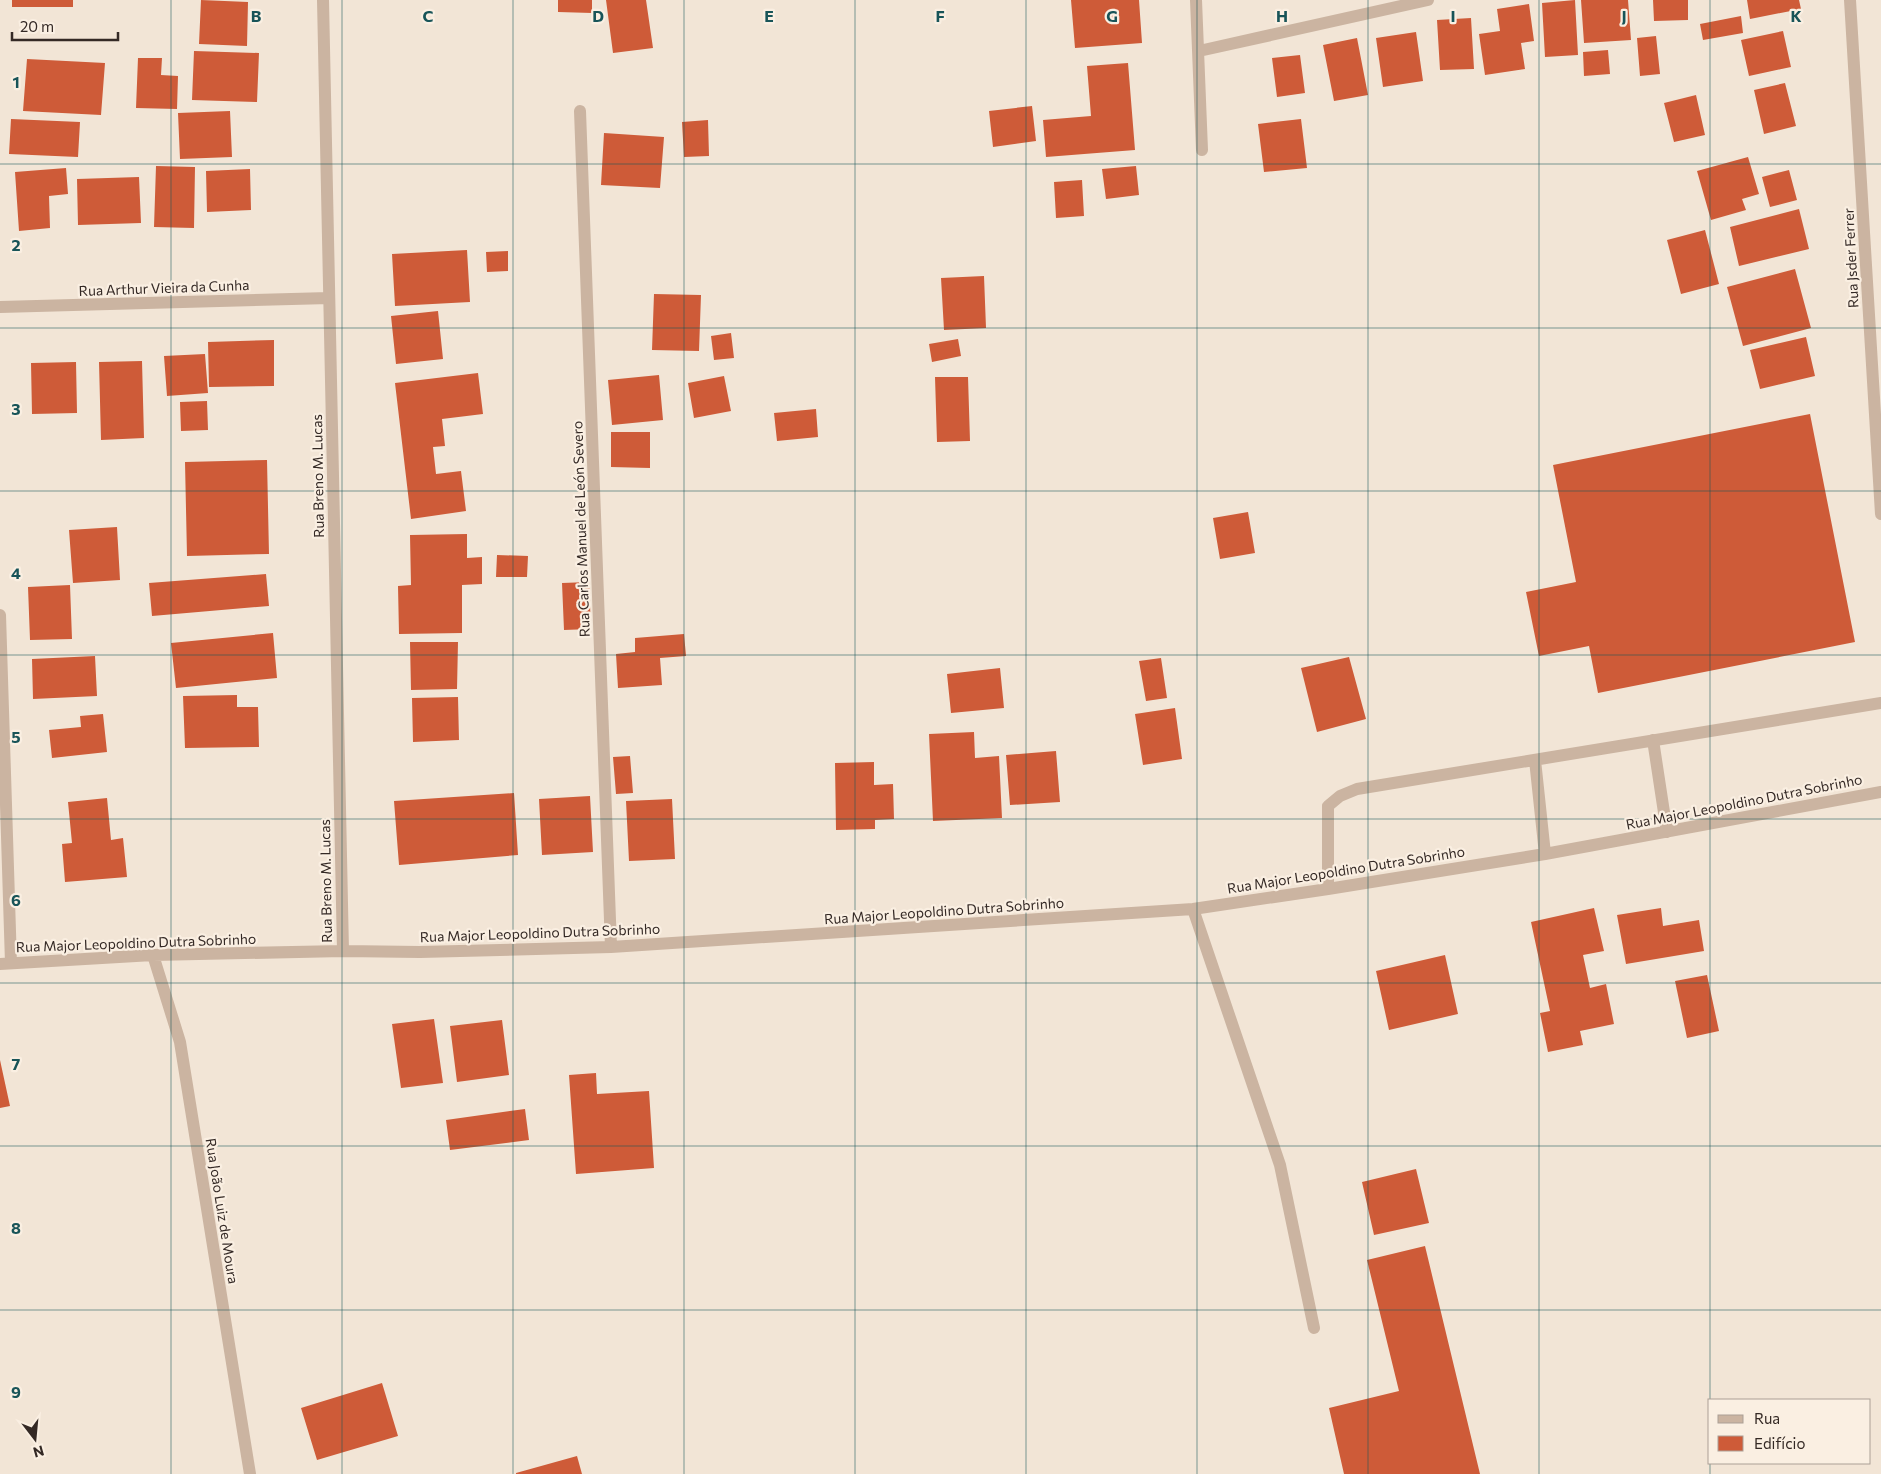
<svg xmlns="http://www.w3.org/2000/svg" width="1881" height="1474" font-family="Commissioner,sans-serif">
<style>
.building{fill:#ce5b38}
.lines{fill:none;stroke-linecap:round;stroke-linejoin:round}
.street{stroke:#cbb4a1;stroke-width:12}
.grid{fill:none;stroke:#185458;stroke-width:1;stroke-opacity:0.55}
.labels{text-anchor:middle;stroke-width:4.5;stroke-linejoin:round;paint-order:stroke}
.street-label{font-size:14px;fill:#342925;stroke:#faefe2}
.grid-label{font-size:16px;text-anchor:middle;font-weight:bold;fill:#185458;stroke:#faefe2;stroke-width:4.5;stroke-linejoin:round;paint-order:stroke}
</style>
<rect width="100%" height="100%" fill="#f2e5d6"/>
<!-- building -->
<path class="building" d="M12,0H73V7H12Z
M201,0L248,2L247,46L199,44Z
M558,0H592V13L558,12Z
M606,0H646L653,48L613,53Z
M1071,0H1139L1142,43L1075,48Z
M1575,0L1578,55L1545,57L1542,3Z
M1581,0H1628L1631,40L1584,43Z
M1653,0H1688V20L1654,21Z
M1747,0H1799L1801,9L1750,19Z
M1529,4L1534,41L1521,43L1525,69L1485,75L1479,34L1500,31L1497,9Z
M1741,16L1743,33L1703,40L1700,24Z
M1471,18L1474,69L1440,70L1437,20Z
M1783,31L1791,67L1749,76L1741,40Z
M1416,32L1423,81L1383,87L1376,38Z
M1656,36L1660,74L1640,76L1637,38Z
M1357,38L1368,95L1334,101L1323,45Z
M1608,50L1610,74L1584,76L1583,52Z
M194,51L259,53L257,102L192,100Z
M1300,55L1305,93L1277,97L1272,58Z
M138,58H162L161,75L178,76L177,109L136,108Z
M27,59L105,63L101,115L23,111Z
M1128,63L1135,150L1046,157L1043,120L1091,116L1087,66Z
M1785,83L1796,126L1764,134L1754,90Z
M1696,95L1705,135L1674,142L1664,103Z
M1032,106L1036,141L993,147L989,111Z
M230,111L232,157L180,159L178,113Z
M11,119L80,122L78,157L9,154Z
M1301,119L1307,168L1264,172L1258,124Z
M708,120L709,156L684,157L682,122Z
M604,133L664,137L660,188L601,185Z
M1748,157L1759,194L1742,199L1746,210L1711,220L1697,171Z
M156,166L195,167L194,228L154,227Z
M1136,166L1139,195L1106,199L1102,169Z
M66,168L68,194L49,196L50,228L19,231L15,172Z
M250,169L251,210L207,212L206,171Z
M1789,170L1797,200L1770,207L1762,177Z
M139,177L141,223L78,225L77,179Z
M1082,180L1084,216L1056,218L1054,182Z
M1799,209L1809,249L1739,266L1730,227Z
M1705,230L1719,284L1681,294L1667,240Z
M467,250L470,302L395,306L392,254Z
M508,251V271L487,272L486,252Z
M1795,269L1811,328L1743,346L1727,287Z
M984,276L986,328L944,330L941,278Z
M654,294L701,295L699,351L652,350Z
M438,311L443,359L396,364L391,316Z
M731,333L734,358L714,360L711,336Z
M1806,337L1815,376L1760,389L1750,350Z
M958,339L961,356L932,362L929,344Z
M274,340V386L209,387L208,342Z
M205,354L208,393L167,396L164,356Z
M142,361L144,438L101,440L99,362Z
M76,362L77,413L32,414L31,363Z
M478,373L483,414L442,419L445,446L433,447L436,474L461,471L466,511L411,519L395,383Z
M659,375L663,420L612,425L608,380Z
M724,376L731,411L694,418L688,383Z
M935,377H968L970,441L937,442Z
M207,401L208,430L181,431L180,402Z
M816,409L818,437L777,441L774,413Z
M1810,414L1855,642L1598,693L1589,646L1539,656L1526,592L1576,582L1553,465Z
M611,432H650V468L611,467Z
M267,460L269,554L187,556L185,462Z
M1248,512L1255,553L1220,559L1213,518Z
M117,527L120,580L73,583L69,530Z
M467,534V558L482,557V584L462,585V633L399,634L398,586L411,585L410,535Z
M497,555L528,556L527,577H496Z
M266,574L269,606L152,616L149,583Z
M589,582L591,629L564,630L562,583Z
M70,585L72,639L30,640L28,587Z
M273,633L277,678L176,688L171,643Z
M684,634L686,656L660,658L662,685L618,688L616,654L635,652V638Z
M410,642H458L457,689L411,690Z
M95,656L97,696L33,699L32,659Z
M1349,657L1366,719L1317,732L1301,668Z
M1161,658L1167,698L1146,701L1139,661Z
M1000,668L1004,708L951,713L947,674Z
M237,695V707H258L259,747L185,748L183,696Z
M458,697L459,740L413,742L412,698Z
M1175,708L1182,759L1143,765L1135,714Z
M103,714L107,752L52,758L49,730L81,727L80,716Z
M974,732L975,758L999,756L1002,818L933,821L929,734Z
M1056,751L1060,802L1010,805L1006,755Z
M630,756L633,793L616,794L613,757Z
M874,762V785L893,784L894,819L875,820V829L836,830L835,763Z
M514,793L518,855L399,865L394,801Z
M590,796L593,852L542,855L539,799Z
M107,798L111,840L123,838L127,877L65,882L62,844L72,843L68,802Z
M672,799L675,859L629,861L626,801Z
M1594,908L1604,951L1583,955L1590,988L1606,984L1614,1024L1580,1031L1583,1045L1548,1052L1540,1013L1550,1011L1531,922Z
M1661,908L1663,926L1699,920L1704,951L1626,964L1617,915Z
M1445,955L1458,1014L1389,1030L1376,971Z
M1707,975L1719,1031L1687,1038L1675,981Z
M434,1019L443,1083L401,1088L392,1024Z
M502,1020L509,1075L457,1082L450,1026Z
M0,1060L10,1106L0,1108Z
M596,1073L597,1094L649,1091L654,1168L576,1174L569,1075Z
M525,1109L529,1140L450,1150L446,1120Z
M1416,1169L1429,1223L1374,1235L1362,1182Z
M1425,1246L1480,1474H1344L1329,1408L1399,1391L1367,1260Z
M382,1383L398,1436L317,1460L301,1408Z
M577,1456L582,1474H516V1473Z"/>
<g class="lines">
<!-- street -->
<path class="street" d="M323,0L343,951
M1196,0L1202,150
M1850,0L1881,514
M1199,51L1428,0
M580,111L611,947
M0,307L329,298
M0,615L11,963
M1653,740L1667,832
M1535,760L1545,854
M1328,889V806L1340,796L1357,789L1881,703
M1193,909L1280,1165L1314,1328
M153,955L180,1042L250,1474
M0,964L153,955L343,951L420,952L611,947L1193,909L1328,889L1545,854L1881,792"/>
</g>
<!-- grid -->
<path class="grid" d="M171,0V1474M342,0V1474M513,0V1474M684,0V1474M855,0V1474M1026,0V1474M1197,0V1474M1368,0V1474M1539,0V1474M1710,0V1400M0,164H1881M0,328H1881M0,491H1881M0,655H1881M0,819H1881M0,983H1881M0,1146H1881M0,1310H1881M1710,1463V1474"/>
<g class="labels">
<!-- street labels -->
<g class="street-label">
<text transform="translate(1851 258) rotate(-93)" y="5">Rua Jsder Ferrer</text>
<text transform="translate(164 288) rotate(-2)" y="5">Rua Arthur Vieira da Cunha</text>
<text transform="translate(318 476) rotate(-91)" y="5">Rua Breno M. Lucas</text>
<text transform="translate(581 529) rotate(-92)" y="5">Rua Carlos Manuel de León Severo</text>
<text transform="translate(1744 802) rotate(-11)" y="5">Rua Major Leopoldino Dutra Sobrinho</text>
<text transform="translate(1346 870) rotate(-9)" y="5">Rua Major Leopoldino Dutra Sobrinho</text>
<text transform="translate(326 881) rotate(-91)" y="5">Rua Breno M. Lucas</text>
<text transform="translate(944 911) rotate(-4)" y="5">Rua Major Leopoldino Dutra Sobrinho</text>
<text transform="translate(540 933) rotate(-2)" y="5">Rua Major Leopoldino Dutra Sobrinho</text>
<text transform="translate(136 943) rotate(-2)" y="5">Rua Major Leopoldino Dutra Sobrinho</text>
<text transform="translate(222 1211) rotate(81)" y="5">Rua João Luiz de Moura</text>
</g>
</g>
<g class="grid-label">
<text x="256" y="22">B</text>
<text x="428" y="22">C</text>
<text x="598" y="22">D</text>
<text x="769" y="22">E</text>
<text x="940" y="22">F</text>
<text x="1112" y="22">G</text>
<text x="1282" y="22">H</text>
<text x="1453" y="22">I</text>
<text x="1624" y="22">J</text>
<text x="1796" y="22">K</text>
<text x="16" y="88">1</text>
<text x="16" y="251">2</text>
<text x="16" y="415">3</text>
<text x="16" y="579">4</text>
<text x="16" y="743">5</text>
<text x="16" y="906">6</text>
<text x="16" y="1070">7</text>
<text x="16" y="1234">8</text>
<text x="16" y="1398">9</text>
</g>
<!-- legend -->
<rect x="1708" y="1399" width="162" height="65" fill="#faefe2" stroke="#aba096"/>
<rect x="1718" y="1415" width="25" height="8" fill="#cbb4a1" stroke="#aba096"/>
<text x="1754" y="1424" font-size="15" fill="#342925">Rua</text>
<rect x="1718" y="1436" width="25" height="15" fill="#ce5b38" stroke="#aba096"/>
<text x="1754" y="1449" font-size="15" fill="#342925">Edifício</text>
<!-- north arrow -->
<g transform="translate(35 1439) rotate(164)" stroke="#faefe2" stroke-width="4" paint-order="stroke">
<path d="M0-4L9 19L0 12L-9 19Z" fill="#342925"/>
<text y="-8" font-size="14" font-weight="bold" text-anchor="middle" fill="#342925">N</text>
</g>
<!-- scale -->
<path d="M12 32v8h106v-8" fill="none" stroke="#342925" stroke-width="2.5"/>
<text x="20" y="32" font-size="15" fill="#342925" stroke="#faefe2" stroke-width="4" paint-order="stroke">20 m</text>
</svg>
